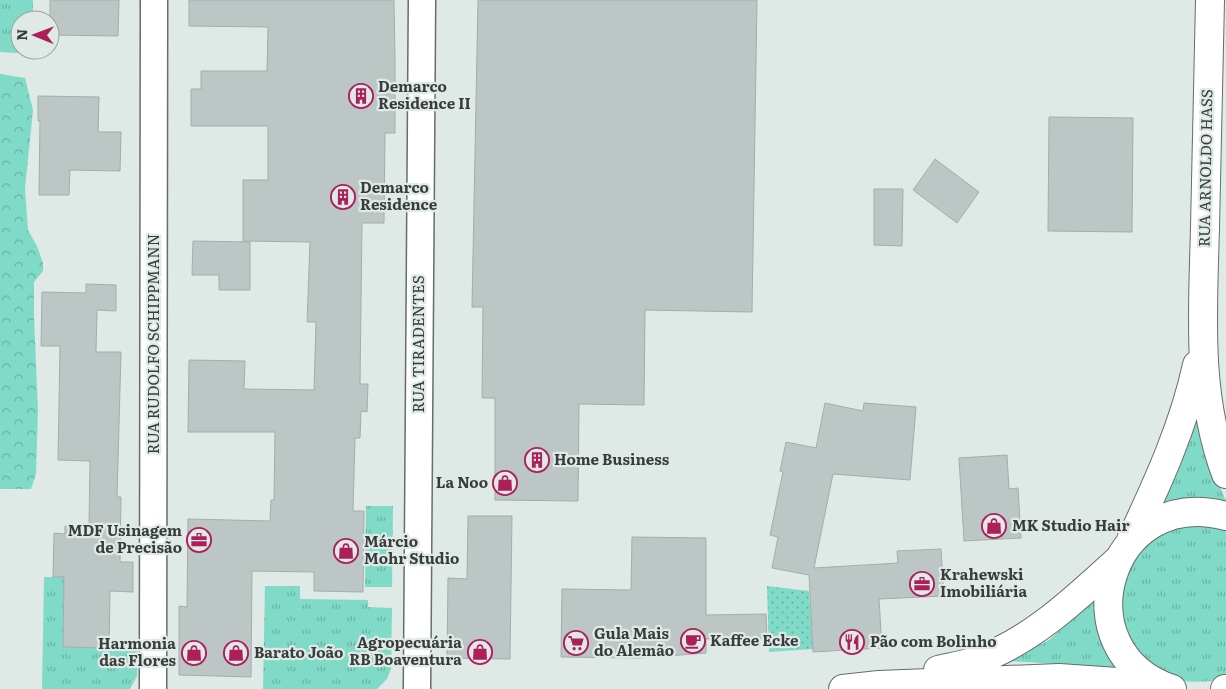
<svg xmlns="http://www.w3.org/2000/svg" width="1226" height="689" font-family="Literata,serif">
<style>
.grass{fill:url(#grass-tufts)}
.forest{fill:url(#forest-crowns)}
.park{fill:url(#park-dots)}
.building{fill:#bcc6c4;stroke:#a4adab}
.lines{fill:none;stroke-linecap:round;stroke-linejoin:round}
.street-casing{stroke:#656e6c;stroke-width:29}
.secondary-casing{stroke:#656e6c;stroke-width:30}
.primary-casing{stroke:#656e6c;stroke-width:30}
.street{stroke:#fff;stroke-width:26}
.secondary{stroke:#fff;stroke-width:28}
.primary{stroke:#fff;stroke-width:28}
.labels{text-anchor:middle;stroke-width:4.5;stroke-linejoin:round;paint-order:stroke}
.poi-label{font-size:15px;font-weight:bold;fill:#383c3b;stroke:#dfe9e6;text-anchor:start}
.street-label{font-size:15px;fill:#383c3b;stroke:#dfe9e6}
</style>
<defs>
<pattern id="grass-tufts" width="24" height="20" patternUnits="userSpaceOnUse" patternTransform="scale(1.25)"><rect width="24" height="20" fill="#80dac8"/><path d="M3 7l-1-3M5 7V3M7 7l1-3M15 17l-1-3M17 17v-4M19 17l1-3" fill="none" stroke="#6ab2a4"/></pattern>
<pattern id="forest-crowns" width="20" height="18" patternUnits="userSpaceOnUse" patternTransform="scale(1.25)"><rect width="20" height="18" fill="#80dac8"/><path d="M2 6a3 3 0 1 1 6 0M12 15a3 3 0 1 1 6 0" fill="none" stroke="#6ab2a4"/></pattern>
<pattern id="park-dots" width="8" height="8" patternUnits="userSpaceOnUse" patternTransform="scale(1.25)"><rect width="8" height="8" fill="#80dac8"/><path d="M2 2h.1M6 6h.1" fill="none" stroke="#6ab2a4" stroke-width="1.8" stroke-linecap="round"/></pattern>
</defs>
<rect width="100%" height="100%" fill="#dfe9e6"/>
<!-- grass -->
<path class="grass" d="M0,0H33V20H20V50H33V54L0,52Z
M1198,417L1210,465L1226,501C1200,500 1184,498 1159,509Z
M366,506H393L392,587H365Z
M1197,524L1226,529V678C1203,684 1177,684 1156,670C1152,666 1148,660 1144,656C1139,650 1132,645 1129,638C1113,602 1124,555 1160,535C1172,529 1184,527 1197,524Z
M44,577H64L63,647L138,648L137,676L130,689H42Z
M265,586H300V599L368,600V607L392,608L391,669L387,679L377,689H263Z
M1098,598L1121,668L1008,661L1049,640Z"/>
<!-- forest -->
<path class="forest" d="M0,74L25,78L33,110L25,189L28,230L37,246L43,263V271L34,282V318L38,410L36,474L31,489H0Z"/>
<!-- park -->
<path class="park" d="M767,586L809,591L813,649L769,652Z"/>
<!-- building -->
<path class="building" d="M50,0H119L118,36L50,35Z
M189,0H394L395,61V133H385L384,223H362L360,384H368L367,412L361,411L360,438H355L353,511H364L363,592L314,591V572L252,571L251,677L179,675V606L187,607L188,519L270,521L271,500H274L275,432H188L189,360L245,361L244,389L314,390L316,322H307L310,242L243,241V180H268V126H191V89H201V71H267L268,27L189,26Z
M478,0H757L752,312L645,310L644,405L579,404L578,501L495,500V398H482L483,307H472Z
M38,96L99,97L98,132H121L120,171L70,170L69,195H39L40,121H38Z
M1049,117L1133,118L1132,232L1048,231Z
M935,159L979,192L957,223L913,190Z
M874,189H903L902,246L874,245Z
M193,241L250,242V290H219V275H192Z
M86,284L116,285V311L97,310L96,352H121L117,497H121L120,562H133V592L110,591L109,648L63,647L64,577H53L54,533L65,534V526L89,527L90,461L58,460L60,346H41L42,292L86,293Z
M825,403L863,411L864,403L916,407L910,480L833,474L814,568L898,563L897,551L941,549L944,596L879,599L882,648L813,652L809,575L772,568L778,537L770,535L783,472L780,471L786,442L816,448Z
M1007,455L1009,489L1018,488L1021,538L964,541L959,458Z
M468,516H512L510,659L447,658L448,578L467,579Z
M632,537L706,538V615L766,614L767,638L706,639V653L640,658L561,657L562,589L631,590Z"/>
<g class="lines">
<defs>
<path id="street" d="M153,689L154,0
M417,689L422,0"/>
<path id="secondary" d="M938,670C951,667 964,665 975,661C1031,642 1075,599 1118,560
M843,689L879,685L1059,678L1160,685"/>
<path id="primary" d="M1210,0C1208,76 1207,151 1205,227C1203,311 1196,393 1226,474
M1131,540C1157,484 1184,426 1197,365
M1172,689C1060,652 1107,484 1226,516
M1225,689H1226"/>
</defs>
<!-- street casing -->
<use href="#street" class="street-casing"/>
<!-- secondary casing -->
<use href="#secondary" class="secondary-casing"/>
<!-- primary casing -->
<use href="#primary" class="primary-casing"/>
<!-- street -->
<use href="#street" class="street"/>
<!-- secondary -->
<use href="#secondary" class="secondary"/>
<!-- primary -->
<use href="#primary" class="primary"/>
</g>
<!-- icons -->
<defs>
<symbol id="building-ring" viewBox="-11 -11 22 22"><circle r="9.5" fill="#dfe9e6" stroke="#ad1f5b" stroke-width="1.5"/><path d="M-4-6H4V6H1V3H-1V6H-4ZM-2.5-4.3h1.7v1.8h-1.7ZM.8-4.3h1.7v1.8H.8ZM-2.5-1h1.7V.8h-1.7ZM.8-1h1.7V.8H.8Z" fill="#ad1f5b"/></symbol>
<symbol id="shop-ring" viewBox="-11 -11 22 22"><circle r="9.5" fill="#dfe9e6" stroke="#ad1f5b" stroke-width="1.5"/><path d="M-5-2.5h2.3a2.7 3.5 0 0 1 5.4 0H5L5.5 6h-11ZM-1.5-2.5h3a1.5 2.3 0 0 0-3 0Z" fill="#ad1f5b"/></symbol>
<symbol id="office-ring" viewBox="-11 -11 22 22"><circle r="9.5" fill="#dfe9e6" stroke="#ad1f5b" stroke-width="1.5"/><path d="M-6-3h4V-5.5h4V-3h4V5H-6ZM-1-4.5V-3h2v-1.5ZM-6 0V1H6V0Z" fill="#ad1f5b"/></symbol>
<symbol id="cafe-ring" viewBox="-11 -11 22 22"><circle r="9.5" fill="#dfe9e6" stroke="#ad1f5b" stroke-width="1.5"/><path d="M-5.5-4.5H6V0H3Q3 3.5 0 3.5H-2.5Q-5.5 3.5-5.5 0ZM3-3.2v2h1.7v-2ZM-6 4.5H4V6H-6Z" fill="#ad1f5b"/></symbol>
<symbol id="restaurant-ring" viewBox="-11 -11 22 22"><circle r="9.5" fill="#dfe9e6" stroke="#ad1f5b" stroke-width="1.5"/><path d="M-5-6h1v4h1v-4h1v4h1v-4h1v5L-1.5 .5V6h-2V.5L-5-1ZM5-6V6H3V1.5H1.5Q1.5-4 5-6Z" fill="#ad1f5b"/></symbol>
<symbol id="supermarket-ring" viewBox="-11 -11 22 22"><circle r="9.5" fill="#dfe9e6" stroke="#ad1f5b" stroke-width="1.5"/><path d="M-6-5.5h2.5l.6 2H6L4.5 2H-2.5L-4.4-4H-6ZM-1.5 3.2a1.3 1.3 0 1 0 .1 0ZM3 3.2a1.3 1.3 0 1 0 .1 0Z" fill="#ad1f5b"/></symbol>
</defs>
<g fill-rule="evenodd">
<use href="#building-ring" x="347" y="82" width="28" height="28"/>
<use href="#building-ring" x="329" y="183" width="28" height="28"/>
<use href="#building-ring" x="523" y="446" width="28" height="28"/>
<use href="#shop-ring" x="491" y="469" width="28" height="28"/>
<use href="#shop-ring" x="980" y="512" width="28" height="28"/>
<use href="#office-ring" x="185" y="526" width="28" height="28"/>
<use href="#shop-ring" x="332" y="537" width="28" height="28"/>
<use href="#office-ring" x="908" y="570" width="28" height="28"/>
<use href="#cafe-ring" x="679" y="627" width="28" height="28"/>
<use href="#restaurant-ring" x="838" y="628" width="28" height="28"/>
<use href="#supermarket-ring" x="562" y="629" width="28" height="28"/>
<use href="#shop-ring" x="466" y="638" width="28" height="28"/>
<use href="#shop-ring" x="180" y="639" width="28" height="28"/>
<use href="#shop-ring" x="222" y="639" width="28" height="28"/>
</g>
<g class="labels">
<!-- poi labels -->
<g class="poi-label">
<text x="378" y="92">Demarco<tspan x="378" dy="17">Residence II</tspan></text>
<text x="360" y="193">Demarco<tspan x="360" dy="17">Residence</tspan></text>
<text x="554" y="465">Home Business</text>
<text x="488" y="488" text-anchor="end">La Noo</text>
<text x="1012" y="531">MK Studio Hair</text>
<text x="182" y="536" text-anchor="end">MDF Usinagem<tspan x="182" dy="17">de Precisão</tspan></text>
<text x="364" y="547">Márcio<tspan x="364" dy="17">Mohr Studio</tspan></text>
<text x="940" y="580">Krahewski<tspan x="940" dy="17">Imobiliária</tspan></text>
<text x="594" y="639">Gula Mais<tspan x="594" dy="17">do Alemão</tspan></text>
<text x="710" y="646">Kaffee Ecke</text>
<text x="870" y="647">Pão com Bolinho</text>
<text x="462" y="648" text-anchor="end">Agropecuária<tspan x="462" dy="17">RB Boaventura</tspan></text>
<text x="176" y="649" text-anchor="end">Harmonia<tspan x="176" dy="17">das Flores</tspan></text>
<text x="254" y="658">Barato João</text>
</g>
<!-- street labels -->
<g class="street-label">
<text transform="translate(1206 168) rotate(-89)" y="5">RUA ARNOLDO HASS</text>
<text transform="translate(154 344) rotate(-90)" y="5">RUA RUDOLFO SCHIPPMANN</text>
<text transform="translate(419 344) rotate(-90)" y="5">RUA TIRADENTES</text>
</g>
</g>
<!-- north arrow -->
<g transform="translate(35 35) rotate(271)"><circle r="24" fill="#dfe9e6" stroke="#9ca4a2"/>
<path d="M0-4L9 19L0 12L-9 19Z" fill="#ad1f5b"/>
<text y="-8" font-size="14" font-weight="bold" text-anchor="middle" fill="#383c3b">N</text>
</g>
</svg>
